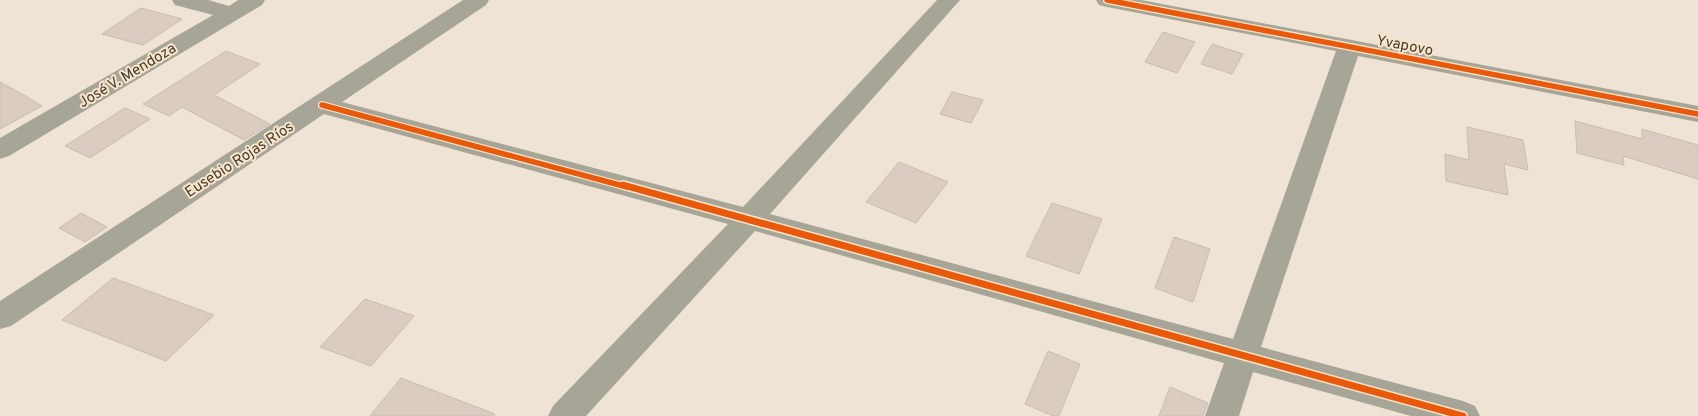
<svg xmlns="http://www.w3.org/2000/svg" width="1698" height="416" font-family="Overpass,sans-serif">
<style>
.building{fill:#daccc1;stroke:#c8bcb3}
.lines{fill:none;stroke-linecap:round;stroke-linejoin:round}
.minor{fill:#a6a597;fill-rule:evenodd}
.cycleway-far1-casing{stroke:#f8e5ca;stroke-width:8}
.cycleway-casing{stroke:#f8e5ca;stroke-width:10}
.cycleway-far1{stroke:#e8590c;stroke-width:5.5}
.cycleway{stroke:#e8590c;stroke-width:7}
.labels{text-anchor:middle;stroke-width:4;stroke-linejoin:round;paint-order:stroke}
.street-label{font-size:15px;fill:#423b30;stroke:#f8e5ca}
</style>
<rect width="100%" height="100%" fill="#eee3d4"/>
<!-- building -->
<path class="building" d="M141,8L182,19L143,45L102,34Z
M1163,32L1195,42L1177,73L1145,62Z
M1212,44L1243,54L1232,74L1201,64Z
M226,51L260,64L214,95L270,124L244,140L182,107L169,116L143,104Z
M0,82L17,91L42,106L0,129Z
M952,92L983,100L971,123L940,114Z
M125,108L150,119L90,158L65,146Z
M1575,121L1642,139V129L1698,145V179L1623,156L1624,165L1577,153Z
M1467,127L1523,140L1528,170L1504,164L1508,195L1446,181L1445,154L1469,160Z
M899,162L948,182L916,223L866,202Z
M1052,203L1102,219L1079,274L1026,256Z
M81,213L107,227L85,242L59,228Z
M1174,237L1210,249L1193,302L1155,288Z
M113,278L214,315L166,361L62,320Z
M365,299L414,316L371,366L320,347Z
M1048,351L1080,364L1059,416H1053L1025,404Z
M401,378L495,414L494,416H370Z
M1170,387L1208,403L1203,416H1159Z"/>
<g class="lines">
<!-- minor -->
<path class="minor" d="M172,0H208L229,6L238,0H265L262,5L9,156L0,159V138L213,15L175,5Z
M463,0H489L486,5L342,102L743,207L937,0H960L770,214L1233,339L1336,51L1107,7L1099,5L1096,0H1141L1698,106V122L1358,56L1261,347L1463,401L1475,406L1480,416H1411L1253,372L1239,416H1205L1224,363L755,231L586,416H548L553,406L728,224L324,114L11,326L0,329V301Z"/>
<defs>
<path id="cycleway-far1" d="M1107,0L1698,114
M322,105L627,187"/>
<path id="cycleway" d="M623,185L1463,416"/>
</defs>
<!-- cycleway-far1 casing -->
<use href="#cycleway-far1" class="cycleway-far1-casing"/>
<!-- cycleway casing -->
<use href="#cycleway" class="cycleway-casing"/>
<!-- cycleway-far1 -->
<use href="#cycleway-far1" class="cycleway-far1"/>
<!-- cycleway -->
<use href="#cycleway" class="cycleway"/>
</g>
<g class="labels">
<!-- street labels -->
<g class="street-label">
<text transform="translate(1405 45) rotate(11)" y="5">Yvapovo</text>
<text transform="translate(127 75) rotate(-31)" y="5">José V. Mendoza</text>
<text transform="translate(239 159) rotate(-33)" y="5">Eusebio Rojas Ríos</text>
</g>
</g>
</svg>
